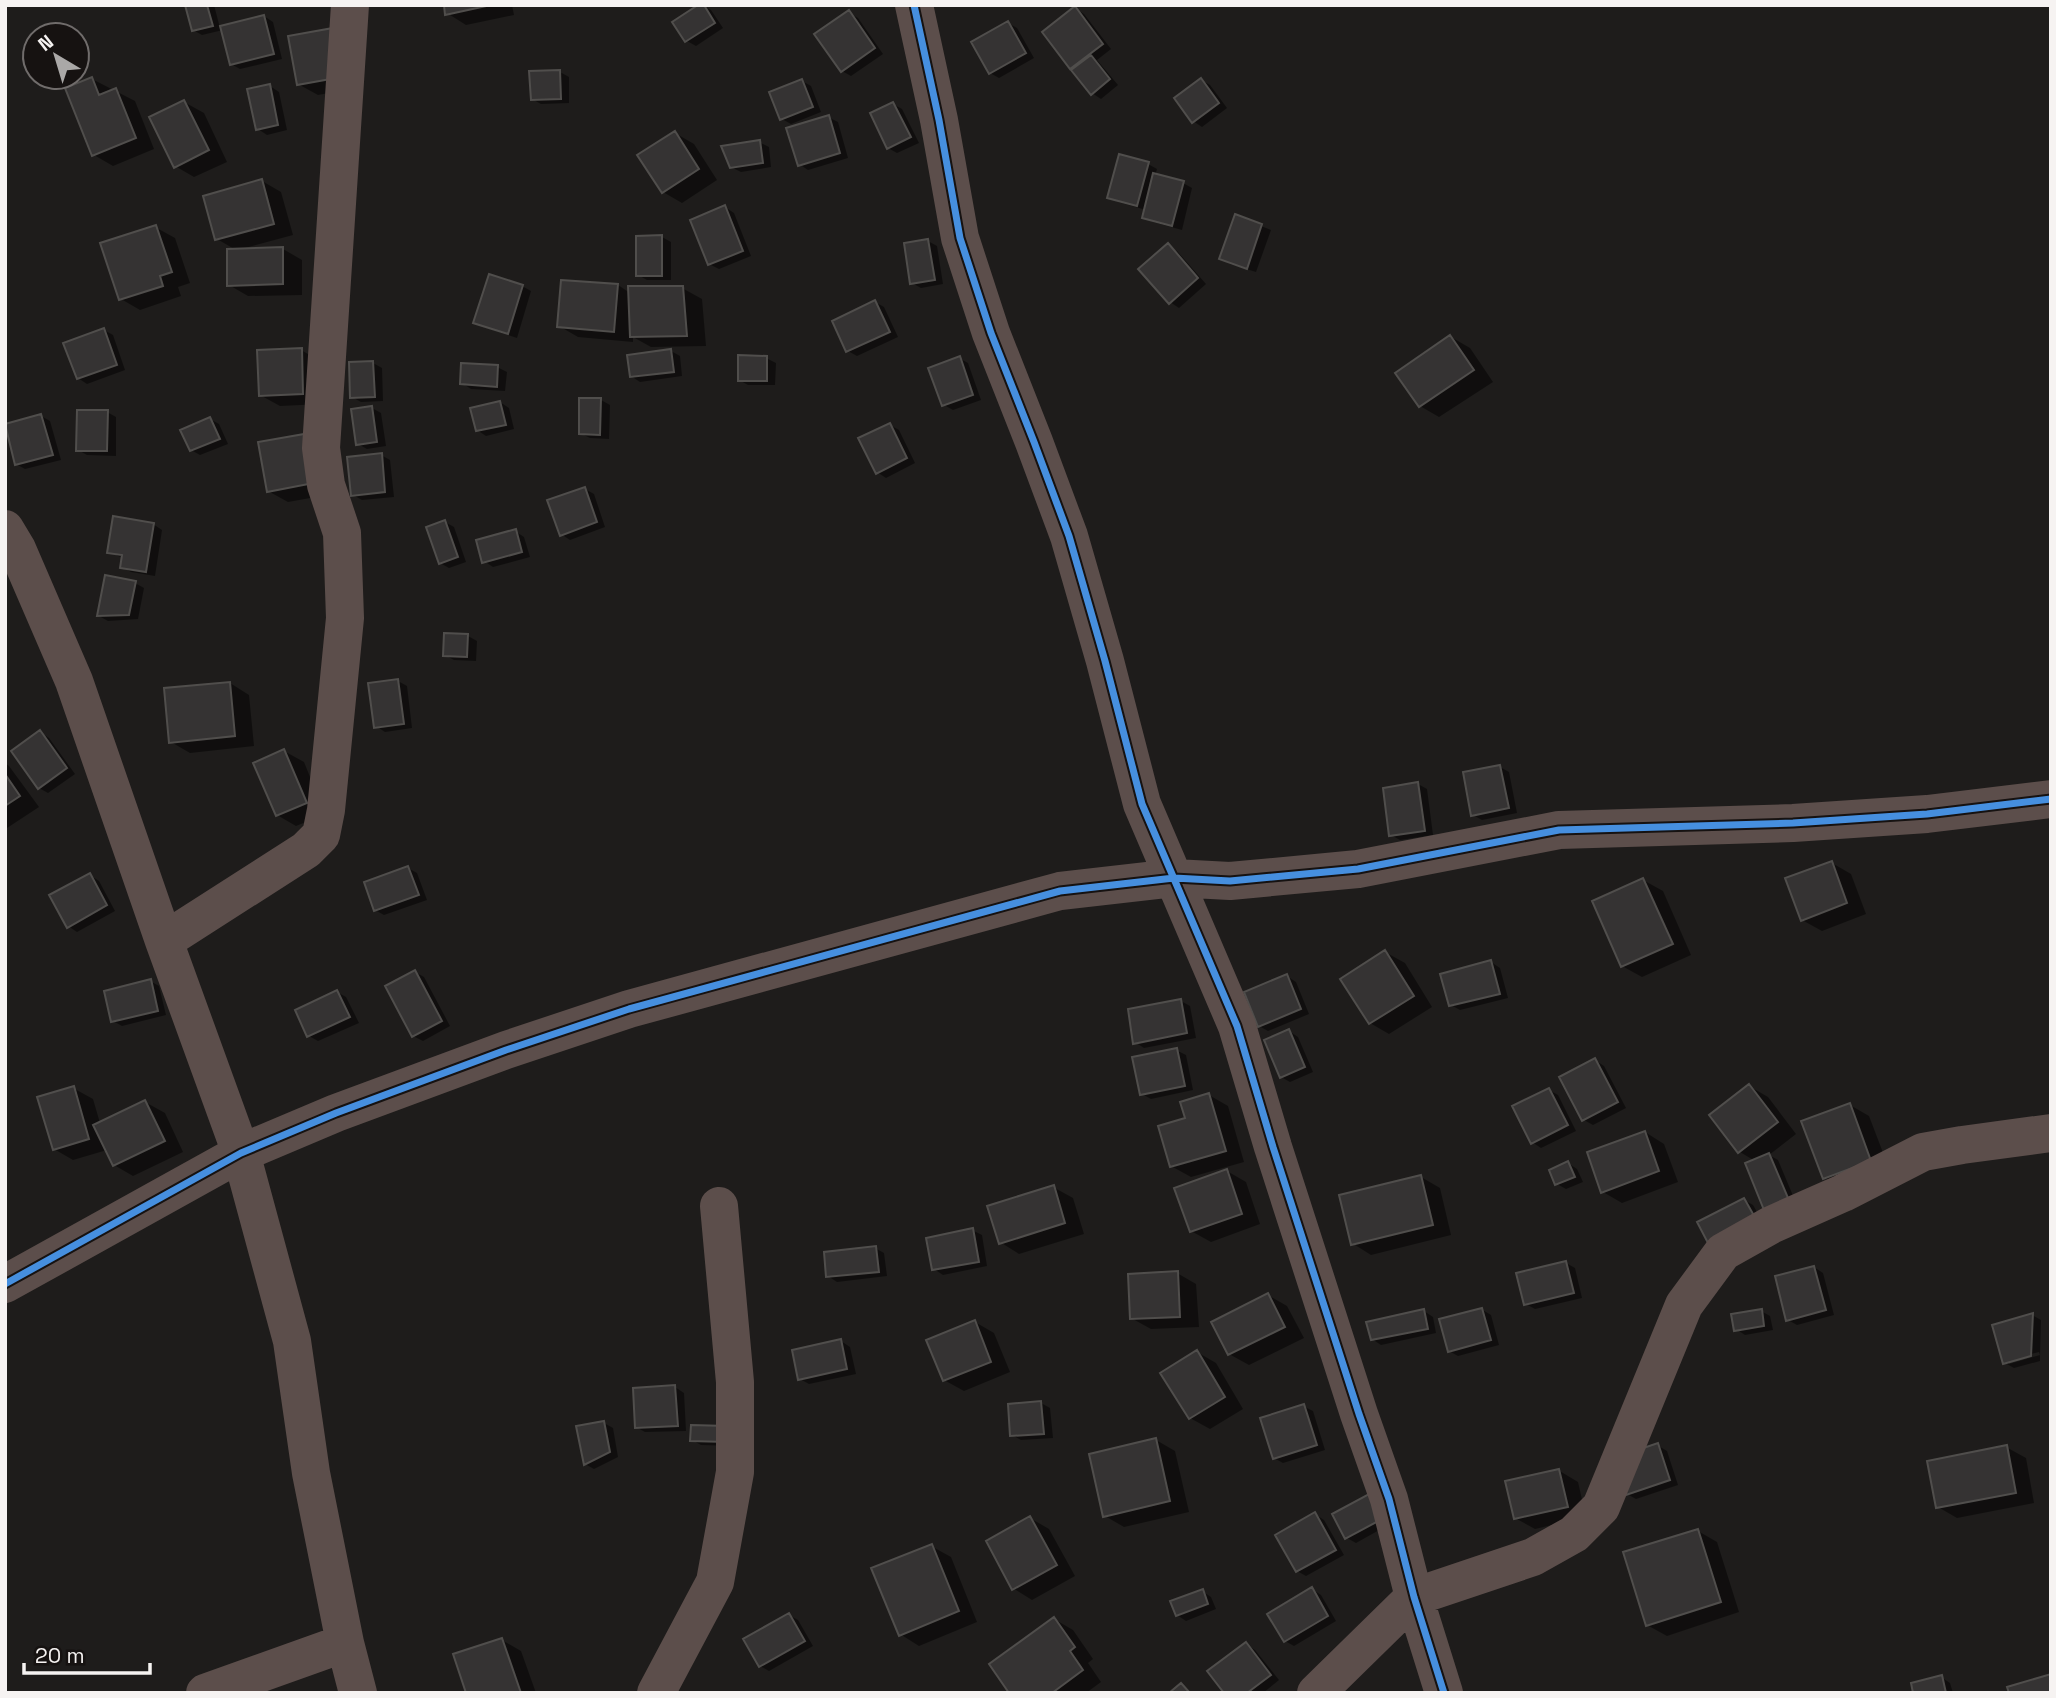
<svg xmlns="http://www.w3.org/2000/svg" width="2056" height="1698" font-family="'Space Grotesk',sans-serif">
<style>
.shadow{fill:#0007}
.building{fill:#353333;stroke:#504e4c;stroke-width:2}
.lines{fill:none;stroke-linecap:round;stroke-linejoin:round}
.minor{stroke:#5c4e4b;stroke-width:38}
.cycleway-casing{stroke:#161211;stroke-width:11}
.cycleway{stroke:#468fdf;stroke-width:7}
</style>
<rect width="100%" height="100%" fill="#1e1c1b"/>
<!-- shadow -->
<path class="shadow" d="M187,5H214L220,28L264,16L273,22L282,59L240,69L231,64L223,30L202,35L193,30Z
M445,5H512L514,15L466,25L447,13Z
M703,5L711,10L723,28L696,46L687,41Z
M1075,8L1084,14L1111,49L1097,60L1118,85L1101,99L1092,93L1075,70L1071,67Z
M849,13L858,18L883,54L851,76L842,71Z
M1008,23L1017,28L1034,58L999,78L990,73Z
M352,41L361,87L318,95L298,84Z
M560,72L569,77V103L541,104L532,99Z
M92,79L135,101L154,149L113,166L94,155Z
M1201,80L1210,85L1227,108L1202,127L1193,121Z
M802,81L811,86L821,112L791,124L782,119Z
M270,86L279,92L287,130L267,135L258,129Z
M184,102L204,113L227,162L194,177L175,166Z
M893,104L902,109L919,143L897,153L888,148Z
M828,117L838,122L848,158L808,170L799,164Z
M675,133L694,144L717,180L682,203L663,192Z
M759,142L769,147L771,167L741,172L731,167Z
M1148,164L1157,169L1155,176L1183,183L1192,188L1182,230L1153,222L1144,217L1146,210L1118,202L1109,197Z
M262,181L281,192L293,235L241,249H283L302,260V295L248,296L229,285L236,250L217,239Z
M725,207L734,213L751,256L719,269L709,264Z
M1236,216L1271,230L1256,272L1230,264L1221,259Z
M155,227L175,238L190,283L178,287L181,296L140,310L121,299Z
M662,237L671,242V280H647L638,275Z
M928,241L937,246L943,284L921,288L912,283Z
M1168,246L1177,251L1206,284L1179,308L1170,302Z
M618,285L630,293L682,288L702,299L706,346L651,347L633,337V342L578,337L559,326Z
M522,286L531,291L517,338L484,327L475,322Z
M875,302L884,307L898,337L857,356L848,351Z
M104,330L113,335L125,370L87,384L78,378Z
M1451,337L1470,348L1493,382L1439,417L1420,406Z
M301,350L320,361L322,404L280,406L260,395Z
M671,351L680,356L682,376L640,382L631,376Z
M766,358L776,363L775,385H748L739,380Z
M959,358L968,363L981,400L953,410L944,405Z
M373,363L382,368L383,401L361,402L352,397Z
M497,367L507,372L505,391L471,389L462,383Z
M601,400L610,405L609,439L590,438L580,433Z
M500,402L509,408L514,429L486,436L477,430Z
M372,408L381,413L386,446L367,449L358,444Z
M107,412L116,417V456L87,455L78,450Z
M41,416L50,421L61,460L25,469L16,464Z
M210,419L219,424L228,444L200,455L191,450Z
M890,425L899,430L915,463L886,478L877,472Z
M260,444L338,493L288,502L268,491Z
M381,455L390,460L394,497L362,500L353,495Z
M585,489L594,494L605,527L570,540L561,534Z
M445,522L454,527L466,562L449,568L440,563Z
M153,524L162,530L155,576L131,572L122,567L123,558L109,552Z
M515,531L524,537L530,557L493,567L484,561Z
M135,583L144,588L138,619L108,621L99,616Z
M446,635L468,636L477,641L476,661L454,660L445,655Z
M398,681L407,686L412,728L385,732L376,726Z
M230,683L249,695L254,746L190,753L171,742Z
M40,732L49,738L75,774L48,793L39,788Z
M284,751L304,762L325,814L296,826L277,815Z
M5,763L9,766L39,807L7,828L5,827Z
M1500,767L1509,772L1517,813L1482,820L1473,815Z
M1418,784L1427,789L1433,835L1400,840L1391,835Z
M1832,863L1851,874L1866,914L1822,931L1802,920Z
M408,868L417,873L427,900L384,915L375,910Z
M90,875L99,881L115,911L77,932L68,926Z
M1643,880L1663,891L1691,955L1642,977L1622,966Z
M1385,952L1405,963L1432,1007L1389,1034L1370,1023Z
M1491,962L1500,968L1508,998L1460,1010L1451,1005Z
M415,972L424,977L450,1026L423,1041L413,1036Z
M1287,976L1296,982L1309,1014L1268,1031L1259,1026Z
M150,981L159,986L166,1015L122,1026L113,1021Z
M337,992L346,997L359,1023L318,1041L309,1036Z
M1181,1001L1190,1006L1196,1038L1144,1048L1135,1042Z
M1289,1031L1298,1037L1313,1072L1290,1082L1281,1077Z
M1176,1050L1186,1055L1193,1090L1151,1099L1142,1094Z
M1595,1060L1604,1066L1626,1108L1593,1125L1584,1120Z
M1749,1086L1768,1097L1796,1134L1769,1155L1778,1160L1799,1210L1755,1161L1740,1152Z
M73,1088L93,1099L100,1123L145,1102L165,1113L183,1152L133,1176L114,1165L107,1150L73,1160L54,1149Z
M1549,1090L1558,1095L1576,1131L1541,1148L1532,1142Z
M1209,1095L1228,1106L1244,1162L1191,1177L1171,1166L1187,1120Z
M1850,1105L1869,1116L1890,1171L1844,1189L1824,1178Z
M1645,1132L1664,1144L1678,1182L1622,1203L1603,1192Z
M1568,1163L1577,1169L1583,1182L1566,1189L1557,1184Z
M1227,1171L1246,1182L1260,1224L1211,1242L1191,1231Z
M1421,1177L1440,1188L1451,1235L1371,1255L1352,1243Z
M1053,1187L1073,1198L1084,1234L1019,1254L1000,1242Z
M1744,1200L1753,1205L1765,1226L1720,1250Z
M972,1230L982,1235L987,1266L943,1275L934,1269Z
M875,1248L884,1253L887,1276L837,1282L828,1276Z
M1566,1263L1575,1268L1582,1298L1535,1309L1526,1304Z
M1814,1267L1823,1273L1834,1315L1797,1325L1788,1320Z
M1177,1273L1196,1284L1199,1327L1151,1329L1131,1318Z
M1268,1295L1287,1306L1304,1338L1249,1365L1229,1354Z
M1481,1309L1491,1315L1499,1345L1458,1356L1449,1351Z
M1424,1311L1433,1317L1436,1333L1381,1345L1372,1339Z
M1761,1311L1770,1316L1773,1330L1745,1335L1736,1329Z
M2032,1315L2041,1320L2040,1355L2039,1352L2009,1360V1364L2040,1355V1361L2014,1368L2005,1363Z
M975,1322L994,1333L1010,1372L964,1391L944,1380Z
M841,1341L850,1347L856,1374L809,1384L800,1379Z
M1197,1352L1216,1363L1243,1409L1210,1429L1190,1418Z
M675,1387L684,1393L686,1431L645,1432L636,1427Z
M1041,1403L1050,1408L1053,1438L1021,1440L1012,1435Z
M1303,1406L1313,1411L1325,1450L1283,1463L1274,1458Z
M604,1423L613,1428L618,1457L594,1469L585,1464Z
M736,1433V1446L701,1445L692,1440Z
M1156,1440L1175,1451L1189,1512L1124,1527L1105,1516Z
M1657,1445L1667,1451L1678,1485L1636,1499L1627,1494Z
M2006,1447L2026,1458L2034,1503L1957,1518L1938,1507Z
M1558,1470L1578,1482L1586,1517L1535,1529L1515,1518Z
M1378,1501L1390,1524L1356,1543L1347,1538Z
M1315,1514L1324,1520L1344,1555L1306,1576L1297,1571Z
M1030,1518L1049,1529L1075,1576L1032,1600L1013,1588Z
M1698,1531L1717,1542L1739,1612L1667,1636L1647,1625Z
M931,1546L951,1557L977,1622L919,1646L900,1634Z
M1312,1589L1321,1595L1336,1621L1294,1646L1285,1641Z
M1202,1591L1211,1597L1216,1609L1186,1621L1177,1615Z
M789,1615L798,1620L813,1646L769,1671L760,1666Z
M1054,1619L1073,1630L1093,1659L1088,1663L1101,1682L1086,1693H1011Z
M502,1640L521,1651L536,1693H468Z
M1246,1644L1255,1650L1279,1680L1263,1693H1226Z
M1941,1677L1950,1683L1953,1693H1915Z"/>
<!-- building -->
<path class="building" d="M185,5H207L213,26L192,31Z
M444,5H491L445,15Z
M698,5H704L715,23L685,42L672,22Z
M1075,6L1103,44L1070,69L1042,32Z
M849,10L875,48L841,72L814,34Z
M264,15L274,54L230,65L220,26Z
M1008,21L1026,53L989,74L971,42Z
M333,28L342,77L297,85L288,36Z
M1091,55L1110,79L1091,95L1071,70Z
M560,70L561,99L531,100L529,71Z
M92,77L99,95L116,88L136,138L92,156L65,88Z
M1201,78L1219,103L1192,123L1174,98Z
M802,79L813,107L780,120L769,92Z
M270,84L278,125L256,130L247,89Z
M184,100L209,150L174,168L149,117Z
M893,102L911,137L887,149L870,113Z
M829,115L840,153L798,166L786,128Z
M675,131L699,169L662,193L637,155Z
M760,140L763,163L730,168L721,146Z
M1119,154L1149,162L1137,206L1107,198Z
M1153,173L1184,181L1172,226L1142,218Z
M262,179L274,224L215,240L203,196Z
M725,205L743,251L708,265L690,220Z
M1235,214L1262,224L1247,269L1219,259Z
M156,225L172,272L160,276L163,286L119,300L100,243Z
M662,235V276H636V236Z
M928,239L935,280L910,284L904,243Z
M1168,243L1198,278L1169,304L1138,269Z
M283,247V284L227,286V249Z
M489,274L523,285L508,334L473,323Z
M561,280L618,284L614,332L557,327Z
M628,286H683L687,336L630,337Z
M875,300L890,332L846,352L832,321Z
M104,328L117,365L77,379L63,343Z
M1450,335L1474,370L1419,407L1395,373Z
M302,348L303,394L259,396L257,350Z
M671,349L674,372L630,377L627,355Z
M738,355L767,356V381H738Z
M960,356L973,395L942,406L928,368Z
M373,361L375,397L350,398L349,362Z
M461,363L498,365L497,387L460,384Z
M579,398H601L600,435L579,434Z
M500,401L506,425L476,431L470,408Z
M372,406L377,442L356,445L351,409Z
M77,410H108L107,451H76Z
M41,414L53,455L15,465L5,424Z
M210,417L220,439L190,451L180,430Z
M890,423L907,458L876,474L858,438Z
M310,433L319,482L267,492L258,442Z
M382,453L385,492L351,496L347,457Z
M585,487L597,522L560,536L547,500Z
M113,516L154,523L146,572L120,568L122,555L107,553Z
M445,520L458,557L439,564L426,527Z
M516,529L522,552L482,563L476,540Z
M105,575L136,581L129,615L97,616Z
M444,633L468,634L467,657L443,656Z
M398,679L404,724L374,728L368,683Z
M230,682L235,736L169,743L164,688Z
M40,730L67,768L38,789L11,751Z
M284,749L307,803L276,816L253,763Z
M1500,765L1509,808L1471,816L1463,772Z
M5,774L20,796L5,806Z
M1418,782L1425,831L1389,836L1383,788Z
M1832,861L1847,903L1801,921L1785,878Z
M408,866L419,895L374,911L364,882Z
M90,873L107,905L67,928L49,895Z
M1643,878L1673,944L1621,967L1592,901Z
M1385,950L1414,996L1369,1024L1340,979Z
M1491,960L1500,994L1449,1006L1440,974Z
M415,970L442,1021L412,1037L385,986Z
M1287,974L1301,1009L1258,1027L1244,992Z
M151,979L158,1011L111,1022L104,991Z
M337,990L350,1017L307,1037L295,1010Z
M1181,999L1187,1033L1133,1044L1128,1009Z
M1289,1029L1305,1067L1280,1078L1264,1040Z
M1177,1048L1185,1086L1140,1095L1132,1057Z
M1595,1058L1618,1102L1582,1121L1559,1077Z
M1749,1084L1778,1122L1738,1153L1709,1115Z
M74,1086L89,1139L53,1150L37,1097Z
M1549,1088L1568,1125L1531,1144L1512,1106Z
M1209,1093L1226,1151L1170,1167L1158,1126L1185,1118L1180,1102Z
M145,1100L165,1141L113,1166L93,1125Z
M1850,1103L1871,1161L1823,1179L1801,1121Z
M1645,1131L1659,1171L1601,1193L1587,1152Z
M1769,1153L1791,1205L1766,1215L1745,1163Z
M1568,1161L1575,1177L1555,1185L1549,1170Z
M1227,1169L1242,1214L1190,1232L1174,1188Z
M1421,1175L1433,1225L1351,1245L1339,1195Z
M1054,1185L1065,1223L999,1244L987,1206Z
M1744,1198L1757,1221L1709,1245L1697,1222Z
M973,1228L979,1262L932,1270L926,1238Z
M876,1246L879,1272L826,1277L824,1252Z
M1566,1261L1574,1293L1524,1305L1516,1273Z
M1814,1266L1826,1310L1786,1321L1775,1276Z
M1178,1271L1180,1317L1130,1319L1128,1274Z
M1268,1293L1285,1327L1228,1355L1211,1322Z
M1482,1308L1491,1340L1448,1352L1439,1319Z
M1424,1309L1428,1329L1371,1340L1366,1322Z
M1762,1309L1764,1326L1734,1331L1731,1314Z
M2033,1313L2031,1356L2003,1364L1992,1325Z
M975,1320L991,1362L943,1381L926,1340Z
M841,1339L847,1369L798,1380L792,1350Z
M1197,1350L1225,1397L1189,1419L1160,1373Z
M675,1385L678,1426L635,1428L633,1388Z
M1041,1401L1044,1434L1010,1436L1008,1404Z
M1304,1404L1317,1445L1273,1459L1260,1418Z
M604,1421L610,1452L584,1465L576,1426Z
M691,1425L727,1426V1442L690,1441Z
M1156,1438L1170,1501L1103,1517L1089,1454Z
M1658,1443L1670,1480L1626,1495L1614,1458Z
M2007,1445L2016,1493L1936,1508L1927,1461Z
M1559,1469L1568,1507L1514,1519L1505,1481Z
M1369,1494L1382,1519L1345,1539L1332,1514Z
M1315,1512L1336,1550L1296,1572L1275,1535Z
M1030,1516L1057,1565L1012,1590L986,1541Z
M1698,1529L1721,1602L1646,1626L1623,1552Z
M932,1544L959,1611L899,1636L871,1568Z
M1312,1587L1328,1616L1284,1642L1267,1614Z
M1203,1589L1208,1604L1176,1616L1170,1601Z
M789,1613L805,1641L759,1667L743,1639Z
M1054,1617L1075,1647L1070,1651L1083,1670L1052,1693H1009L989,1664Z
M502,1638L521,1693H466L453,1654Z
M1246,1642L1271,1675L1247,1693H1224L1207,1671Z
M2051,1674V1693H2009L2007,1687Z
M1942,1675L1946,1693H1913L1911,1683Z
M1181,1683L1190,1693H1169Z"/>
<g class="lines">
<!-- minor -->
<path class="minor" d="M914,5L939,120L960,238L991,333L1034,442L1069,536L1105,661L1142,804L1237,1026L1273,1147L1359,1414L1389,1499L1414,1597L1444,1693
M5,529L17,549L74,681L164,941L241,1153L292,1341L311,1473L345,1643L358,1693
M164,941L306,850L321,835L326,810L345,618L342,533L326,485L321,448L350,5
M5,1284L241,1153L336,1113L506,1050L629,1009L1060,891L1174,878L1230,881L1358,869L1559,830L1793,823L1927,814L2051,799
M205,1693L345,1643
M656,1693L715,1582L735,1472V1382L719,1206
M1316,1693L1414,1597L1533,1557L1574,1534L1601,1507L1684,1305L1723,1252L1771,1225L1843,1193L1923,1152L1962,1145L2051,1133"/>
<defs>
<path id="cycleway" d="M914,5L939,120L960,238L991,333L1034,442L1069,536L1105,661L1142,804L1237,1026L1273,1147L1359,1414L1389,1499L1414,1597L1444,1693
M5,1284L241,1153L336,1113L506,1050L629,1009L1060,891L1174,878L1230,881L1358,869L1559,830L1793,823L1927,814L2051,799"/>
</defs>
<!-- cycleway casing -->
<use href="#cycleway" class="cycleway-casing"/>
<!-- cycleway -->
<use href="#cycleway" class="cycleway"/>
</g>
<!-- border -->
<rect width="2056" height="1698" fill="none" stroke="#f6f3f2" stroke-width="14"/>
<!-- north arrow -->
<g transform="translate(56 56) rotate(322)"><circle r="33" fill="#161211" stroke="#706c6b" stroke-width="2"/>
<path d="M0-5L12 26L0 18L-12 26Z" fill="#aaa8a7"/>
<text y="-10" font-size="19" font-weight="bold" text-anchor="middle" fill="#f6f3f2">N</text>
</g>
<!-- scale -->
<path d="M24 1663v10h126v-10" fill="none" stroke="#f6f3f2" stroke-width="3.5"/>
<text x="35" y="1663" font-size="21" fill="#f6f3f2" stroke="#161211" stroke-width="5" paint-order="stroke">20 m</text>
</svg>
